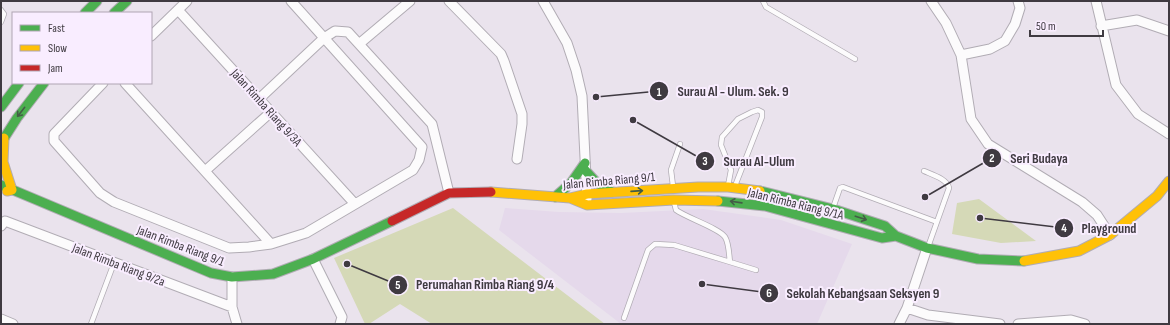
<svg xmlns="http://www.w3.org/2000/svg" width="1170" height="325" font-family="'Sofia Sans Condensed',sans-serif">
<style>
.built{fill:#e5d9eb}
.green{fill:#d5d9b7}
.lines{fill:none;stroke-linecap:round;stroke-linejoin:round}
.lane-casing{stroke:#b1acb4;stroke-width:6}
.street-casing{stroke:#b1acb4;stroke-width:11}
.fast-casing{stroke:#b1acb4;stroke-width:11}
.slow-casing{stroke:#b1acb4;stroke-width:11}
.jam-casing{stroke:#b1acb4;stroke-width:11}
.lane{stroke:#fcfbfc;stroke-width:4.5}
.street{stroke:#fcfbfc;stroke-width:9}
.fast{stroke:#4caf50;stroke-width:9}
.slow{stroke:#ffc107;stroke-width:9}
.jam{stroke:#c62828;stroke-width:9}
.oneway{stroke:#435d46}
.labels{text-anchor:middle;stroke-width:4;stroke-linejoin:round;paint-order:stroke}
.street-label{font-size:13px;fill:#3f3a41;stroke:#f9edff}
.leader{fill:none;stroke:#3f3a41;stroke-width:1.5}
.callout-dot{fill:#3f3a41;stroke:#f9edff;stroke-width:1.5}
.mark-label{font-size:12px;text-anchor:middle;font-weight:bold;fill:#fff}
.callout-label{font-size:14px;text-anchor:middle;font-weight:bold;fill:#3f3a41;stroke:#f9edff;stroke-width:4;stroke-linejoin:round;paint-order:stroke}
</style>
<rect width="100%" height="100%" fill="#eae3ed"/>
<!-- built -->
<path class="built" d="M505,208L559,212L621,213L703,209L781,220L852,244L817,324H621L499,230Z"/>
<!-- green -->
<path class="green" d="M979,199L1036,241L1001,243L952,234L957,203Z
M453,208L605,324H432L400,304L369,324H365L334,258Z"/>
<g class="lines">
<defs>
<path id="lane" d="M763,1L766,7L855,59
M1,10L4,14L1,22
M924,171C933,175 947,179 949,188L928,247
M673,186L671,170L680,144
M728,186L731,170L721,145L722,137L738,119L752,112L758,110L762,112V117L735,186
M674,202L676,210C687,218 719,228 725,237C729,243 729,255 730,262L756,270
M833,208L840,188L843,187L937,222
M624,318L648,250L655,244L674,245L730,262
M91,324L114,263"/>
<path id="street" d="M449,1L501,54L504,61L522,114V124L517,159
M543,1L567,43L576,70L582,96L587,199
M931,1L946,23L961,55L971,119L988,144L1082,202L1097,215L1110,235
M1096,1L1116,85L1138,114L1169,134
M178,10L355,204
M1101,26L1137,20L1169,31
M151,36L187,1
M359,44L410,1
M961,55L990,49L1005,41L1015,24L1020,8L1018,1
M103,83L54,134V141L100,193L114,202L229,248L249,247L271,244L306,233L413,170L419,160L422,147L291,1
M125,83L271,244
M259,99L324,38L335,31L348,32L432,124L449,193
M205,171L271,112
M1,226L5,221L232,307
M313,259L342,317L340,324
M232,277V307L237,324
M907,308L927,248
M1,319L13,324
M899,324L907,308L928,315L1000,324
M1018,324L1071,320L1085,324"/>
<path id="fast" d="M85,13L97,1
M114,13L127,1
M1,107L19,83
M1,143L17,118L44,83
M585,170L597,183L612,192
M1,185L211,273L232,277L273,274L313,259L392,221
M760,191L833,209L885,226L896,236L927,248L978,259L1024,261
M555,197L571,183L585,163
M718,201L765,206L882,238L896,236"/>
<path id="slow" d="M4,138L3,162L12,190L7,191
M491,192L570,198L587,194L698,187H728L760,191
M570,198L587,205L674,200L718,201
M1024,261L1079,251L1110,235L1157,196L1169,181"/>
<path id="jam" d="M392,221L449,193L491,192"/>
</defs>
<!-- lane casing -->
<use href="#lane" class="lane-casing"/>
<!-- street casing -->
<use href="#street" class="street-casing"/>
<!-- fast casing -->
<use href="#fast" class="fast-casing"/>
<!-- slow casing -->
<use href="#slow" class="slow-casing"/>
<!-- jam casing -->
<use href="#jam" class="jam-casing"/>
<!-- lane -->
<use href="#lane" class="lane"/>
<!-- street -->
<use href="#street" class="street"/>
<!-- fast -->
<use href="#fast" class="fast"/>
<!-- slow -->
<use href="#slow" class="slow"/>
<!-- jam -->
<use href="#jam" class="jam"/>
</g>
<!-- one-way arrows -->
<defs><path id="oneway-shaft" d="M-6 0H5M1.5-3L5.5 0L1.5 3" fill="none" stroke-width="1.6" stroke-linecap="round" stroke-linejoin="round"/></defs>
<g class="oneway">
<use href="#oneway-shaft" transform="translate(21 112) rotate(128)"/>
<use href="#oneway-shaft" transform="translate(637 191) rotate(-4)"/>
<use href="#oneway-shaft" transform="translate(736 202) rotate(-172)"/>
<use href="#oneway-shaft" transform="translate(861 218) rotate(18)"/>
</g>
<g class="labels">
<!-- street labels -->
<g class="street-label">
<text transform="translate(267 107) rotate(48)" y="5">Jalan Rimba Riang 9/3A</text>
<text transform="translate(609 180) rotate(-5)" y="5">Jalan Rimba Riang 9/1</text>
<text transform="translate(796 203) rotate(14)" y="5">Jalan Rimba Riang 9/1A</text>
<text transform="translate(181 245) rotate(21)" y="5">Jalan Rimba Riang 9/1</text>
<text transform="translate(119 264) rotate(21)" y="5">Jalan Rimba Riang 9/2a</text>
</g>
</g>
<!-- callouts -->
<path class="leader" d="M596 97L659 91M925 197L992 158M633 120L705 161M980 218L1064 228M347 264L398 285M702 284L769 293"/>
<g class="callout-dot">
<circle cx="596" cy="97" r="4"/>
<circle cx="925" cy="197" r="4"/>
<circle cx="633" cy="120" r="4"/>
<circle cx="980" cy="218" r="4"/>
<circle cx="347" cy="264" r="4"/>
<circle cx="702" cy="284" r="4"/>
<circle cx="659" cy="91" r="10"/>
<circle cx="992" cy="158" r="10"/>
<circle cx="705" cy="161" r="10"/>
<circle cx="1064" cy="228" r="10"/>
<circle cx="398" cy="285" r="10"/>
<circle cx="769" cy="293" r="10"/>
</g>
<g class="mark-label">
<text x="659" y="96">1</text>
<text x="992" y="162">2</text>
<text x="705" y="165">3</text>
<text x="1064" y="232">4</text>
<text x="398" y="289">5</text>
<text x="769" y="297">6</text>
</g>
<g class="callout-label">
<text x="733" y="96">Surau Al - Ulum. Sek. 9</text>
<text x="1039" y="163">Seri Budaya</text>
<text x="759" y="166">Surau Al-Ulum</text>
<text x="1109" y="233">Playground</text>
<text x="485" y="289">Perumahan Rimba Riang 9/4</text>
<text x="863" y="298">Sekolah Kebangsaan Seksyen 9</text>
</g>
<!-- border -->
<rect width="1170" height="325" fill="none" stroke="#3f3a41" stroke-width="4"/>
<!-- legend -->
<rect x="12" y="12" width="140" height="72" fill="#f9edff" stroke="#afa5b3"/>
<rect x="20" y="25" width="20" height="6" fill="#4caf50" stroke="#afa5b3"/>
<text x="48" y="32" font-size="12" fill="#3f3a41">Fast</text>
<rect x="20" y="45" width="20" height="6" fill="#ffc107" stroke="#afa5b3"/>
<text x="48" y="52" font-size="12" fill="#3f3a41">Slow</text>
<rect x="20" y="65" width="20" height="6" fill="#c62828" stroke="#afa5b3"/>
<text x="48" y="72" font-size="12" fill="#3f3a41">Jam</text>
<!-- scale -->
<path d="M1030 30v6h73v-6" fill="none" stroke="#3f3a41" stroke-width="2"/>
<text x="1036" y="30" font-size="12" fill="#3f3a41" stroke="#f9edff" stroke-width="3" paint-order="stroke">50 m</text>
</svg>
